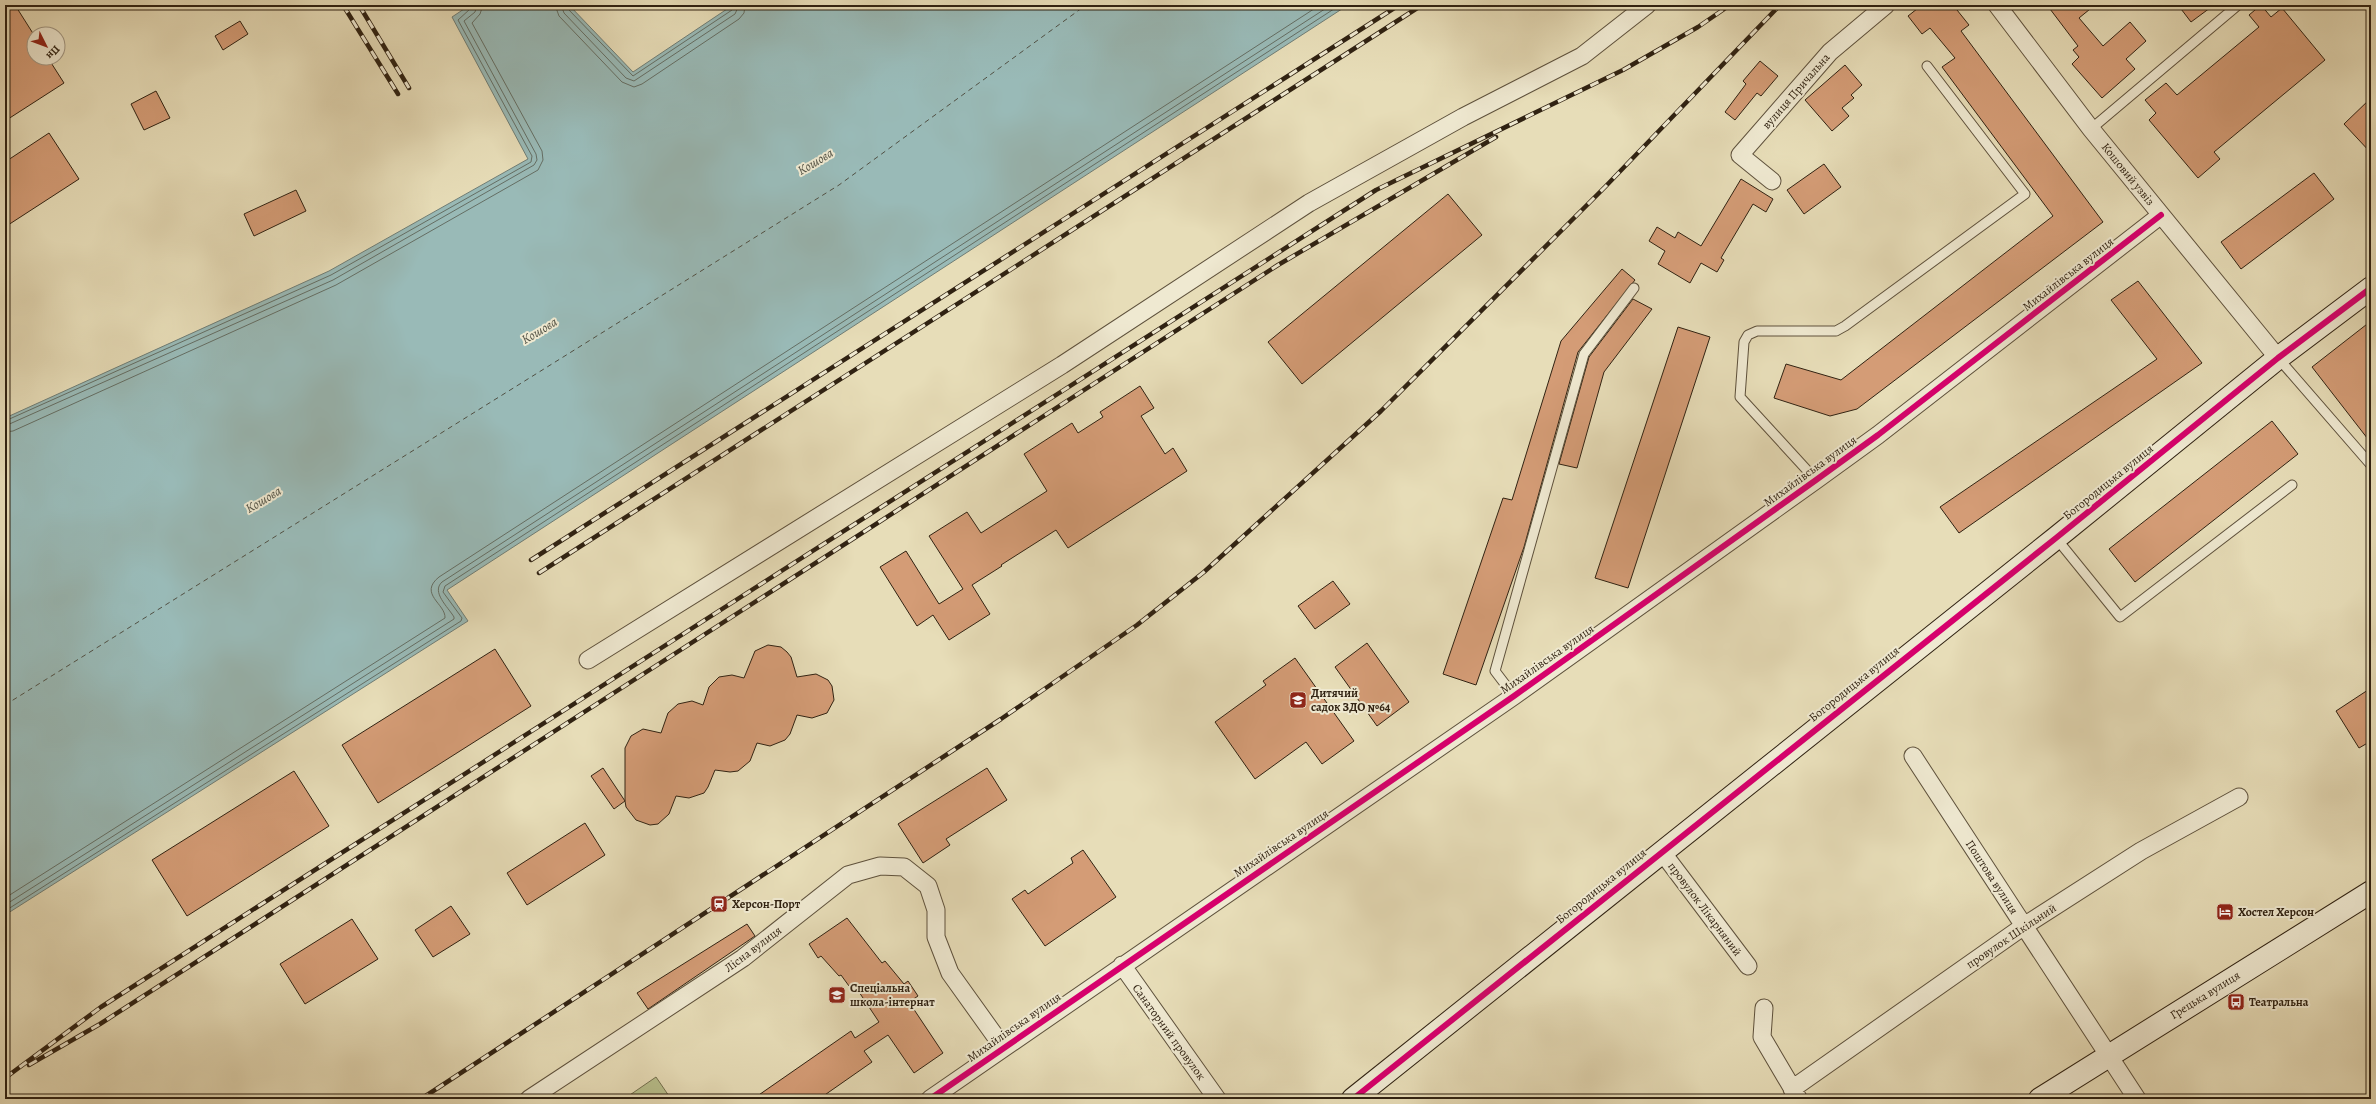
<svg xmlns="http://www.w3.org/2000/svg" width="2376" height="1104" font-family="Alegreya,serif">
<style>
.green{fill:#b8c08d;stroke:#747150}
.water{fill:#99bab7;stroke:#6f7d75}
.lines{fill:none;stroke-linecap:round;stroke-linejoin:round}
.shore{stroke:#646e64;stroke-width:1}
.ferry{stroke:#505044;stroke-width:1;stroke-dasharray:5 4;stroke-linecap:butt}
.building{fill:#d49c76;stroke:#302212}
.lane-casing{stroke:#5e513c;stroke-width:11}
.street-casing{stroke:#5e513c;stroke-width:19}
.secondary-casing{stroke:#302212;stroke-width:24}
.lane{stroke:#efe9d1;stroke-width:9}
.street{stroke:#efe9d1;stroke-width:17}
.secondary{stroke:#efe9d1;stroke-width:22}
.rail-casing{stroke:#302212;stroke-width:4.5}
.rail{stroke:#efe9d1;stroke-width:3;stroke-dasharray:9;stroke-linecap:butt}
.cycleway-casing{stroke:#efe9d1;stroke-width:8}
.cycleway{stroke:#d6006c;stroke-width:6}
.labels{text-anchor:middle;stroke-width:4;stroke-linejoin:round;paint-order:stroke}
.street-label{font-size:12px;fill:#302212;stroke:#efe9d1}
.poi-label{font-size:12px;font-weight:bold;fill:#302212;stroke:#efe9d1;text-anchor:start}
.water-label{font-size:13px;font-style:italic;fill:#505044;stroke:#efe9d1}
</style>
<rect width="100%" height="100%" fill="#e7ddb8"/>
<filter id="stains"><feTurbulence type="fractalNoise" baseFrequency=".005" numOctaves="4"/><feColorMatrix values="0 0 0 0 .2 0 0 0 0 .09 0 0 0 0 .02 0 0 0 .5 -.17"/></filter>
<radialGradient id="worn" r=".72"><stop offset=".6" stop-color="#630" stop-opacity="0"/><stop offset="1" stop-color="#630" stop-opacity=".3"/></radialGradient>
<!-- green -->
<path class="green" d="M656,1077L671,1099H624Z"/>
<!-- water -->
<path class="water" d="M470,5H569L633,72L733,5H1348L447,590L468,621L5,915V418L329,271L528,159L452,17Z"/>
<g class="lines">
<!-- shore -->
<path class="shore" d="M555,5L559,16L622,82L634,87L642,84L739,19L744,13L745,5
M561,5L564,13L626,78L634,81L735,14L739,5
M566,5L568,9L633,76L732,10L734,5
M5,421L331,275L531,162L532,156L458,20L470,9L471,5
M5,426L333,280L534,165L537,160L536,154L464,21L475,12L477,5
M5,432L13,431L336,285L538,170L543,160L542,151L472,23L480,14L483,5
M5,898L445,618C446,604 418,594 439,577L1320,5
M5,905L454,619V617C448,607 431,592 442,582L1331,5
M5,911L461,621L462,618L443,592L445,586L1340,5"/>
<!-- ferry -->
<path class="ferry" d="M5,705L839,185L1086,5"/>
</g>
<!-- building -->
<path class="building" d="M5,5H15L34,35V58H48L64,83L5,121Z
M1922,5H1953L1969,25L1961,31L2103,222L1857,409L1830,416L1774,398L1786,364L1841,380L2053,216L1942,67L1955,58L1930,28L1922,34L1908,16Z
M2047,5H2095L2079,18L2103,46L2130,22L2146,41L2126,59L2135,69L2102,98L2072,64L2079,57L2073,50L2078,46Z
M2178,5H2214L2191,22Z
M2261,5L2271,17L2282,8L2325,60L2214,152L2220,159L2198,178L2149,120L2156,113L2145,100L2166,83L2177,95L2259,27L2249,15Z
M240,21L248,34L223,50L215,36Z
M1760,61L1778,76L1761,96L1757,93L1735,120L1725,112L1746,84L1743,81Z
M1845,65L1862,85L1851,95L1854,98L1842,108L1849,116L1832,131L1805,100Z
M156,91L170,118L144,130L131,104Z
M2371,98V153L2344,124Z
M49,133L79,179L5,227V162Z
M1824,164L1841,187L1804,214L1787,190Z
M2314,173L2334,199L2241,269L2221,242Z
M1741,179L1773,199L1766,212L1753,204L1721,258L1724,260L1717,272L1701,263L1690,283L1658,264L1665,251L1649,241L1657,227L1675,238L1678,232L1701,246Z
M296,190L306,211L254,236L244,214Z
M1448,194L1482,235L1302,384L1268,342Z
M1622,269L1635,280L1578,352L1524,547L1476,685L1443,674L1503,498L1512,500L1561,341Z
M2138,281L2202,363L1959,533L1940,507L2157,359L2111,300Z
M1633,299L1652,309L1604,372L1577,468L1559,464L1589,357Z
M2371,321V443L2312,367Z
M1678,327L1710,337L1628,588L1595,578Z
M1140,386L1154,408L1141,416L1165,454L1173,448L1187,471L1068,548L1056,530L1001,565L1002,566L972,585L990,614L949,640L933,615L917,626L880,567L906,551L939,604L963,589L929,536L967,512L981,533L1047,491L1024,454L1072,423L1078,433L1103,417L1100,412Z
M2272,421L2298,454L2135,582L2109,549Z
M1333,581L1350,604L1315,629L1298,606Z
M1367,643L1409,702L1377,726L1335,667Z
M768,645L781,647L787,652L791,657L797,677L816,674L828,680L832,686L834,700L827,713L812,718L797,715L790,734L785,740L770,746L757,743L750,761L738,771L730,772L715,770L708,787L704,793L689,798L676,796L669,814L658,824L650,825L636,820L626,807L625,801L614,809L591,776L603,768L625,801V748L631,736L643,729L661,733L668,713L678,704L692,701L703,705L709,687L719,677L732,675L744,678L755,651Z
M495,649L531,706L378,803L342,745Z
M1295,658L1354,741L1322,764L1306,742L1255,779L1215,722L1266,685L1263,681Z
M2371,688V741L2359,748L2336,711Z
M987,768L1007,800L946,839L950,845L923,863L898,824Z
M294,771L329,826L187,916L152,860Z
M585,823L605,855L527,905L507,873Z
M1083,850L1116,897L1045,946L1012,899L1025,890L1028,894L1073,863L1071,858Z
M451,906L470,934L433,957L415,930Z
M847,918L882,963L885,961L904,984L908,981L918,996L909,1002L943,1053L914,1073L888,1035L864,1051L872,1062L819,1099H753L851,1031L855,1038L879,1022L853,983L849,986L841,975L839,976L821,956L818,958L809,944Z
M352,919L378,959L305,1004L280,964Z
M747,924L755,936L648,1009L637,993Z"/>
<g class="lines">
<defs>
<path id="lane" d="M2091,129L2238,5
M2278,358L2371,465
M1816,480L1740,397L1744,342L1748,335L1757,331H1836L1845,326L2025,194L1927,66
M2056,538L2120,617L2292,485
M1514,696L1495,671L1584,354L1634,288"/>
<path id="street" d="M1997,5L2091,129L2278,358
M1772,181L1740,155L1830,52L1886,5
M588,660L1062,365L1309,203L1463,117L1582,56L1647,5
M1913,756L2137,1099
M1662,852L1748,966
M1122,965L1217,1099
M1764,1008L1762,1037L1798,1098
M1792,1089L2024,926L2141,851L2239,797
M529,1099L743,958L848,875L880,866L904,867L928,886L936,910V937L950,973L1003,1047
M930,1099L1514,696L1816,480L1878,435L2161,215"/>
<path id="secondary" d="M1353,1099L2056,538L2278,358L2371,288
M2040,1099L2371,892"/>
</defs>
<!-- lane casing -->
<use href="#lane" class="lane-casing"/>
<!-- street casing -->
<use href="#street" class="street-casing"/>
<!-- secondary casing -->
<use href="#secondary" class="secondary-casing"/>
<!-- lane -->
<use href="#lane" class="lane"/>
<!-- street -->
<use href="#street" class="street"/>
<!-- secondary -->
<use href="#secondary" class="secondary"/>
<defs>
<path id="rail" d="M343,5L398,94
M359,5L409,88
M531,560L1399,5
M539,573L1422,5
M29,1065L100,1024L1278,265L1496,137
M5,1078L101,1007L1376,190L1623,70L1698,27L1730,5
M421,1099L1001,719L1137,625L1204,572L1381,411L1605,187L1780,5"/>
</defs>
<!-- rail casing -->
<use href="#rail" class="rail-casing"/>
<!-- rail -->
<use href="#rail" class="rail"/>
<defs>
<path id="cycleway" d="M930,1099L1514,696L1816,480L1878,435L2161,215
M1353,1099L2056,538L2278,358L2371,288"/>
</defs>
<!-- cycleway casing -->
<use href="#cycleway" class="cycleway-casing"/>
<!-- cycleway -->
<use href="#cycleway" class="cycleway"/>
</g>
<!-- icons -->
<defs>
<symbol id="school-square" viewBox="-11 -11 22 22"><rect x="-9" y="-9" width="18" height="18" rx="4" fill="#8f2418" stroke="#efe9d1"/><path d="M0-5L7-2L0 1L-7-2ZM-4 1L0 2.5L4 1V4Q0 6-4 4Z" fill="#fff"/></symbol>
<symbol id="station-square" viewBox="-11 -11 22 22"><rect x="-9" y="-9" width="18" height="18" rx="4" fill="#8f2418" stroke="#efe9d1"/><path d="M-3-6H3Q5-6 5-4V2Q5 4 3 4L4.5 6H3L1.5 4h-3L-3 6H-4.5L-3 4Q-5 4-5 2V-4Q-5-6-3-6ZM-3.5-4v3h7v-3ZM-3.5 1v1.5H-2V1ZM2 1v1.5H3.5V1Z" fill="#fff"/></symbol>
<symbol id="hotel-square" viewBox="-11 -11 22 22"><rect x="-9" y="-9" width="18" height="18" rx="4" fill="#8f2418" stroke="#efe9d1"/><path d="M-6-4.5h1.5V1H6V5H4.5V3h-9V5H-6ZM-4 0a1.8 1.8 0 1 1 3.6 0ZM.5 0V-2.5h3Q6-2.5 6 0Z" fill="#fff"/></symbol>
<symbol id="bus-square" viewBox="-11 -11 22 22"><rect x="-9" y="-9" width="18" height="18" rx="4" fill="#8f2418" stroke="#efe9d1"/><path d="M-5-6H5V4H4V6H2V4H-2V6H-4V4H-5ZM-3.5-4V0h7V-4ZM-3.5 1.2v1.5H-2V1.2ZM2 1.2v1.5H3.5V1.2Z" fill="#fff"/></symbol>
</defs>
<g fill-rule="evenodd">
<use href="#school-square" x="1288" y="690" width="20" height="20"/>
<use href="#station-square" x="709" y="894" width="20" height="20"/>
<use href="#hotel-square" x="2215" y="902" width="20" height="20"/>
<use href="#school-square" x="827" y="985" width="20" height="20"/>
<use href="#bus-square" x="2226" y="992" width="20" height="20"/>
</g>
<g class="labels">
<!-- street labels -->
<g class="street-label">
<text transform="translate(1796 91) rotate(-49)" y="4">вулиця Причальна</text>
<text transform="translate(2128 174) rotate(51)" y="4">Кошовий узвіз</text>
<text transform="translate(2068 274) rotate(-38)" y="4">Михайлівська вулиця</text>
<text transform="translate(1810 471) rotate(-36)" y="4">Михайлівська вулиця</text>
<text transform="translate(2108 482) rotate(-39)" y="4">Богородицька вулиця</text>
<text transform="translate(1547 659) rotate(-35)" y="4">Михайлівська вулиця</text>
<text transform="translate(1854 684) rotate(-39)" y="4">Богородицька вулиця</text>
<text transform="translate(1281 843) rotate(-34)" y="4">Михайлівська вулиця</text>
<text transform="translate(1992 877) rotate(57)" y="4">Поштова вулиця</text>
<text transform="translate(1601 886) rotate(-39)" y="4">Богородицька вулиця</text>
<text transform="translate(1705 909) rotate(53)" y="4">провулок Лікарняний</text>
<text transform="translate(2011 936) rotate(-34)" y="4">провулок Шкільний</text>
<text transform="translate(753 949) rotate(-37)" y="4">Лісна вулиця</text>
<text transform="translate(2205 995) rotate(-32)" y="4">Грецька вулиця</text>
<text transform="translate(1014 1027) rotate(-35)" y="4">Михайлівська вулиця</text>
<text transform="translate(1169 1032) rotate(54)" y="4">Санаторний провулок</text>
</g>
<!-- poi labels -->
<g class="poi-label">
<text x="1311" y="697">Дитячий<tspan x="1311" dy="14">садок ЗДО №64</tspan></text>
<text x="732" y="908">Херсон-Порт</text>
<text x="2238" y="916">Хостел Херсон</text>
<text x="850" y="992">Спеціальна<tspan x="850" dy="14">школа-інтернат</tspan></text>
<text x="2249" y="1006">Театральна</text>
</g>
<!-- water labels -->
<g class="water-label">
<text transform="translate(815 161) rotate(-31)" y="5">Кошова</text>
<text transform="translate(539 330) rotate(-31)" y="5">Кошова</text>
<text transform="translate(263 499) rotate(-31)" y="5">Кошова</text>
</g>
</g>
<!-- margin -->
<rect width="2376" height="1104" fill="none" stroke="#e7ddb8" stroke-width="20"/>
<rect x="6" y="6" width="2364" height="1092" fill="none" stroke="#302212" stroke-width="2"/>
<rect x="10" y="10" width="2356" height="1084" fill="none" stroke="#302212"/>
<!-- north arrow -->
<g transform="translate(46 46) rotate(132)"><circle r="19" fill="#efe9d1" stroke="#a39985"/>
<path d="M0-3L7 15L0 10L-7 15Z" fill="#8f2418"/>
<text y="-6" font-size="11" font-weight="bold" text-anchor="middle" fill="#302212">Пн</text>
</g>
<rect width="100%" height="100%" filter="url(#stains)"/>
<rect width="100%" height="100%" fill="url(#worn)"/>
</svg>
